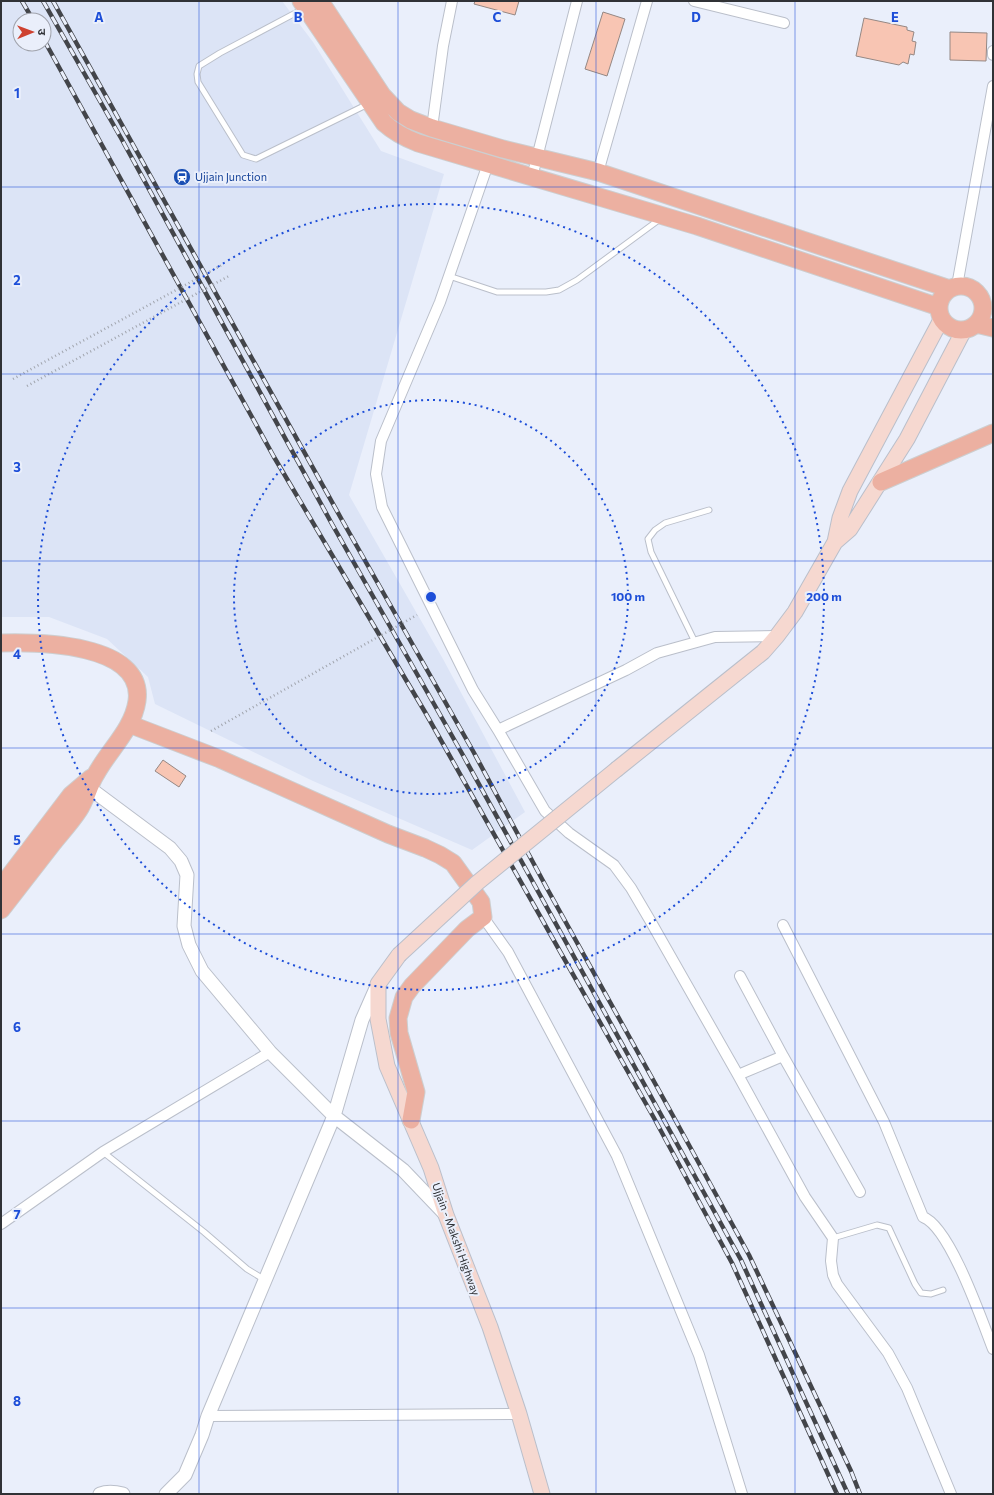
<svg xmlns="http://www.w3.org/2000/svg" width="994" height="1495" font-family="Commissioner,'Noto Sans Devanagari',sans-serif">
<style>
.built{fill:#dce4f6;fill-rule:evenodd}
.building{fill:#f8c5b3;stroke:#958884}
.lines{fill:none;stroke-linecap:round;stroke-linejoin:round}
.service-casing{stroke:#babfca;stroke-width:7}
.minor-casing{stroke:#babfca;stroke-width:12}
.tertiary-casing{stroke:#babfca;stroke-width:15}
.secondary-casing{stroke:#babfca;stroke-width:17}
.primary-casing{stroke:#cdcecf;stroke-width:19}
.service{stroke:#fff;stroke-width:5}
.minor{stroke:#fff;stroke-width:10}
.tertiary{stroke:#fff;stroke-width:13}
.secondary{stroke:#f6d8d0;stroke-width:15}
.primary{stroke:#ecb0a1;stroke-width:17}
.rail-casing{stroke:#43454a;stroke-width:4.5}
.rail{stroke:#eaeffb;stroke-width:3;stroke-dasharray:9;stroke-linecap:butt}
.secondary-bridge-casing{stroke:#babfca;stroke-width:17;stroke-linecap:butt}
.path-bridge{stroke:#a1a5ae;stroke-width:2.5;stroke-dasharray:1 3;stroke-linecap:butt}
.secondary-bridge{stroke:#f6d8d0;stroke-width:15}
.grid{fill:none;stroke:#1d4ed8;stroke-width:1;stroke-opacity:0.55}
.ring{fill:none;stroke:#1d4ed8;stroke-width:2;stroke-dasharray:2 4}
.labels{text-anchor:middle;stroke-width:4;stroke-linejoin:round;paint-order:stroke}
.transit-label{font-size:11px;fill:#164399;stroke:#eaeffb;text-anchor:start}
.street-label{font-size:11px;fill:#303236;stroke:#eaeffb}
.grid-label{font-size:13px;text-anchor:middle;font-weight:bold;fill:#1d4ed8;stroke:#eaeffb;stroke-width:4;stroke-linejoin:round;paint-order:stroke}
.centre{fill:#1d4ed8;stroke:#eaeffb;stroke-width:2}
.ring-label{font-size:12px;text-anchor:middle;font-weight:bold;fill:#1d4ed8;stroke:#eaeffb;stroke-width:4;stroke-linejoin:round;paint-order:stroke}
</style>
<rect width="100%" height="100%" fill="#eaeffb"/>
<!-- built -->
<path class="built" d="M1,1H282L313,42L381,151L444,174L349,495L443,659L525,812L472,850L313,781L155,704L148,677L107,639L49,617H1ZM20,20H44V44H20Z"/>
<!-- building -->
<path class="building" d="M475,1H519L515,15L474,4Z
M603,12L625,19L607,76L585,69Z
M864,18L907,27V30L914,32L912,41L916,42L914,55L910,54L908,64L903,62L899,65L856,56Z
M950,32L987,33L986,61L950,60Z
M163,760L186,776L179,787L155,771Z"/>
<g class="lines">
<defs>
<path id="service" d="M303,9L220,53L199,66L197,74L198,82L243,155L256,159L368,104
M449,276L497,292H546L559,290L577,280L660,219
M695,642L651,552L648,539L655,530L665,523L709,510
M103,1152L204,1232L247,1269L265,1280
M833,1238L877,1225L889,1228L915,1284L921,1293L931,1294L943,1290"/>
<path id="minor" d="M694,1L784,23
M993,51V55
M432,128L443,46L452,1
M488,164L440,302L381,441L376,474L382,507L473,690L498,730L545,811L569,833L614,865L631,888L651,922L738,1075L805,1197L833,1238L831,1261L833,1275L837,1284L888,1353L907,1388L951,1494
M598,172L647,1
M532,177L577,1
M957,286L993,86
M498,730L626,670L657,653L715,637L777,636
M483,917L508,952L617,1156L699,1355L742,1494
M783,925L884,1122L923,1217C950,1227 982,1321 993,1349
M740,976L783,1056
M738,1075L783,1056L860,1192
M1,1224L103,1152L270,1052
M208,1416L519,1414"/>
<path id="tertiary" d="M84,784L170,848L181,861L187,875L184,926L189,945L202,971L270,1052L334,1116L403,1170L446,1215
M100,1494C108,1491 115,1492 123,1494
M166,1494L185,1475L202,1435L208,1416L334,1116L362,1020L377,986"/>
<path id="secondary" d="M835,542L850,529L907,439L964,330
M617,769L763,652L777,636L795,612L835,542L840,518L850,491L942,318
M399,955L378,984V1019L387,1066L431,1168L446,1215L490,1327L519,1414L542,1494"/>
<path id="primary" d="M301,1L384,123C394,132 405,138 418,143L697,226L939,307
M320,1L382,95L398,112L411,120L432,128L503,149L598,172L950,289
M939 308a22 22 0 1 1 44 0a22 22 0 1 1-44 0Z
M976,324L993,328
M881,482L993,433
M1,643C38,642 145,643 137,701C133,729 109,750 96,774C89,785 86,799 79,810C72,821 62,832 53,843C36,865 18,888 1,910
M129,724L220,759L388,834L425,848L440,855L453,863L481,902L483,917L467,929L412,986L404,997L398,1018L399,1033L416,1092L411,1120
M1,887L71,795L91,778"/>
</defs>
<!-- service casing -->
<use href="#service" class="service-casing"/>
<!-- minor casing -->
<use href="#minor" class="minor-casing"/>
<!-- tertiary casing -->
<use href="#tertiary" class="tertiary-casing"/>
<!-- secondary casing -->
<use href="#secondary" class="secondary-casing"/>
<!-- primary casing -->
<use href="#primary" class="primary-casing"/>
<!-- service -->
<use href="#service" class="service"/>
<!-- minor -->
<use href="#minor" class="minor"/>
<!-- tertiary -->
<use href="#tertiary" class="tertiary"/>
<!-- secondary -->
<use href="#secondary" class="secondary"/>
<!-- primary -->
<use href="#primary" class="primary"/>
<defs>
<path id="rail" d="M22,1L33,20
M43,1L121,138L332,524L464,757L741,1260L848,1494
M53,1L342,520L473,751L549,892L672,1114L749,1255L851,1471L860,1494
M44,40L274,457L425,712L654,1118L732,1263L837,1494"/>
</defs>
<!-- rail casing -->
<use href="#rail" class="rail-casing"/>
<!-- rail -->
<use href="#rail" class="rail"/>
<defs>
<path id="secondary-bridge" d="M399,955L477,883L617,769"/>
</defs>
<!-- secondary-bridge casing -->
<use href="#secondary-bridge" class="secondary-bridge-casing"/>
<!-- path-bridge -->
<path class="path-bridge" d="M13,379L222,265
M27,386L229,276
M211,731L417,615"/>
<!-- secondary-bridge -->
<use href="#secondary-bridge" class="secondary-bridge"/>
</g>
<!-- grid -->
<path class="grid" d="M199,1V1494M398,1V1494M596,1V1494M795,1V1494M1,187H993M1,374H993M1,561H993M1,748H993M1,934H993M1,1121H993M1,1308H993"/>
<!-- distance rings -->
<g class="ring">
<circle cx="431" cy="597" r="197"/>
<circle cx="431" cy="597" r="393"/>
</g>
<!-- icons -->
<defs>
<symbol id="station-disc" viewBox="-11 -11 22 22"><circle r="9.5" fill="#1a4fb4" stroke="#eaeffb"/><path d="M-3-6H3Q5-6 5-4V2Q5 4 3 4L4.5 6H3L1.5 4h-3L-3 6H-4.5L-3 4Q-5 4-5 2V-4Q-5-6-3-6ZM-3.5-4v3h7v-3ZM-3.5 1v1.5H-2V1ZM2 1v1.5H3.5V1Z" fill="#fff"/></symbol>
</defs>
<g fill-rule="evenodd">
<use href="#station-disc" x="172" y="167" width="20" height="20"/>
</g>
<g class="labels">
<!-- transit labels -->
<g class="transit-label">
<text x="195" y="181">Ujjain Junction</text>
</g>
<!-- street labels -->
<g class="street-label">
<text transform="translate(456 1239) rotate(70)" y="4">Ujjain - Makshi Highway</text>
</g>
</g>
<g class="grid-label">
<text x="99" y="22">A</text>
<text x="298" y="22">B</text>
<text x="497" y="22">C</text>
<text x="696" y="22">D</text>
<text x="895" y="22">E</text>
<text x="17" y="98">1</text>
<text x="17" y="285">2</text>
<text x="17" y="472">3</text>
<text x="17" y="659">4</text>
<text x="17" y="845">5</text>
<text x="17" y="1032">6</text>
<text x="17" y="1219">7</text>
<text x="17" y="1406">8</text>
</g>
<circle cx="431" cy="597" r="6" class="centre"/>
<g class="ring-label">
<text x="628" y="601">100 m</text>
<text x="824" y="601">200 m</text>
</g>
<!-- border -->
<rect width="994" height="1495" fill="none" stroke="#303236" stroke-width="4"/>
<!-- north arrow -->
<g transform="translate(32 32) rotate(89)"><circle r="19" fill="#eaeffb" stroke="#a0a3ac"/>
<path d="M0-3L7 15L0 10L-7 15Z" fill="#ce4231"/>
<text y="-6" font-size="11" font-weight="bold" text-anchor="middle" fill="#303236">उ</text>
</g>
</svg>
